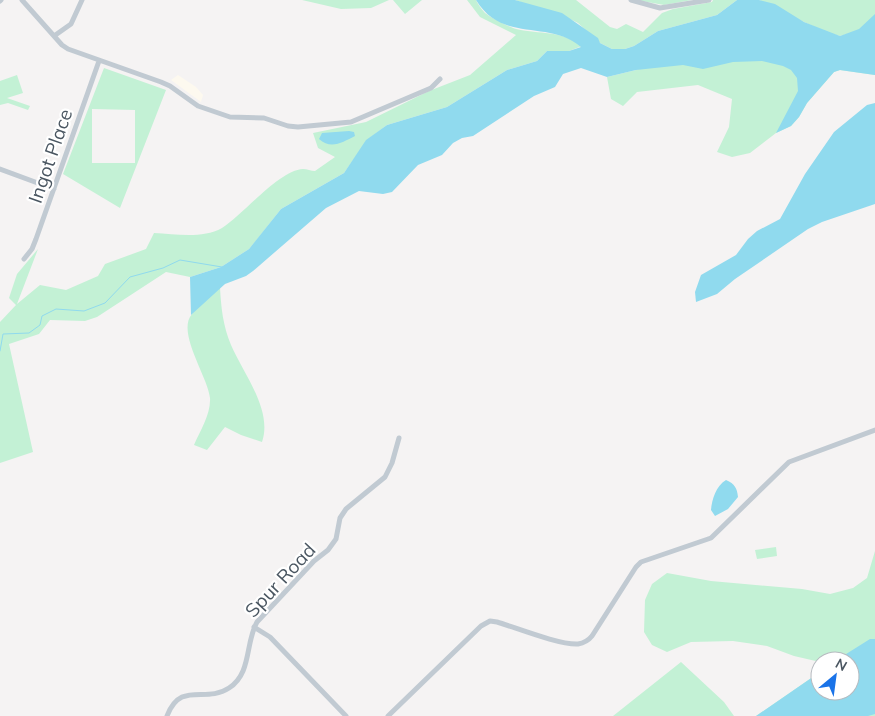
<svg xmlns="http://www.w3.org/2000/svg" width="875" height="716" font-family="Mulish,sans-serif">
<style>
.commercial{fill:#fdf9ef}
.green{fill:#c3f1d5;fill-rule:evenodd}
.water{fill:#90daee}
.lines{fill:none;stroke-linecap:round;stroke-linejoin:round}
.stream{stroke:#90daee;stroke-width:1}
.minor{stroke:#c1cad2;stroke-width:5}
.labels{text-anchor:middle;stroke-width:4.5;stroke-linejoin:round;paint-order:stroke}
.street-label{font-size:19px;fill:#4a5661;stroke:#fff}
</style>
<rect width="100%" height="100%" fill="#f5f3f3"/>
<!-- commercial -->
<path class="commercial" d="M178,75L196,87L203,95L201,102L171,80Z"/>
<!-- green -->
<path class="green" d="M302,0H389L371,8L341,9Z
M393,0H422L405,14Z
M467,0H476C478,4 481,9 485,13C490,17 509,27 516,29C542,35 558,29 582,46L569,51H547L537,61L507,70L447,107L387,125L367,140L344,173L281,209L255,242L249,249L221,267L190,277L166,272L97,317L85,321L50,320L39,334L9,344L33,452L0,463V322L16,305L9,298L17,274L38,249L17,304L40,285L66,290L98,276L105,264L146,249L154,233C176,234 202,239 222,228C243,215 279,170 303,169C307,169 311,171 315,171L335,157L318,148L313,133L366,122L429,91L470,75L516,35L480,17Z
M515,0H576L610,27L617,29L626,24L643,32L662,13L673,9L712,2L713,0H737L717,15L658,31L634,46L625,49H612L600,43L578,23L572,20Z
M636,0H692L664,5Z
M759,0H875V50L851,33L840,36L828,33L804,22Z
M688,50L875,68V75L840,70L834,72L807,103L799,117L791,126L776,133L750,153L732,157L717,152L729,127L732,99L698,85L637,92L623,106L611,99L607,77L636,70Z
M104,68L166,90L120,208L63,174ZM92,109L135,110V163H92Z
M17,75L23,93L7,98L30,106L28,110L8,103L0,105V81Z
M220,287C221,307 223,326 231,345C243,373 273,410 262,442L241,435L225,427L207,450L194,445C200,431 211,414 210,398C208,377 176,332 192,314C200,304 211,296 220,287Z
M776,547L777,556L757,559L755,550Z
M875,551V716H756L820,672V691H850V661L820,662L794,656L767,646L733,641L691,642L667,652L652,645L644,632L645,600L652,584L667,573L711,581L802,589L830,594L853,588L867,578Z
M681,662L724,702L734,716H613Z"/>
<!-- water -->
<path class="water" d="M476,0H515L562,13L598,38L600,43L612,49H625L634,46L658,31L717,15L737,0H759L775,4L804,22L840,36L859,29L875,14V75L840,70L834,72L807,103L799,117L791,126L776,133L798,91L797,78L791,70L783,66L762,61L733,62L703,69L683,65L636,70L607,77L581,68L563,74L555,87L534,96L473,136L462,138L453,143L442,155L418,165L392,192L383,194L359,191L326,208L253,271L246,276L225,284L191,315L190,277L221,267L249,249L281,209L344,173L366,140L387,125L447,107L507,70L537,61L547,51H569L581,47C548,19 503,44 476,0Z
M875,103V204L822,222L808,229L735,279L717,294L696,302L695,292L701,275L736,255L748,239L757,231L780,219L805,174L834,132L867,105Z
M349,131L354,132L355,136C343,142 331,150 319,139L322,133Z
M726,480C735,484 737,488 738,497L728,509L715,516L711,510C712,499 716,486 726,480Z
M870,639H875V714L868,716H756L820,672V691H850V661H835Z"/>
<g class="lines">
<!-- stream -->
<path class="stream" d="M0,351L3,334L29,333L40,325L42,316L56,309L84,311L105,303L130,277L163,268L180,260L222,267"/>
<!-- minor -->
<path class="minor" d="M22,0L62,45L68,49L161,82L170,86L198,106L230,117L264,118L288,126L298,127L351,122L431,88L440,79
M631,0L660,8L709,0
M0,1L1,0
M54,36L71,24L82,0
M0,169L54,189
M24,259L32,249L36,239L99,61
M254,627L270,637L346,716
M167,716C181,680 205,704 229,688C252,673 245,643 257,622L314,561L328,550L336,539L340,518L346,509L385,477L392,463L399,438
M388,716L481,626L490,621L497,622C517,628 559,645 578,644C584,643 588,641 592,636L636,567L641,562L711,538L789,462L875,430"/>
</g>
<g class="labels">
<!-- street labels -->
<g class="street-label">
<text transform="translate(50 156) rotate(-71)" y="7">Ingot Place</text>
<text transform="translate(280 580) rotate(-47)" y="7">Spur Road</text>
</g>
</g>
<!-- north arrow -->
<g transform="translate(835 676) rotate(29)"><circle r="24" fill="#ffffff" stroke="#b7bbc0"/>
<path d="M0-4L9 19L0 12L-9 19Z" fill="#1a73e8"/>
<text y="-8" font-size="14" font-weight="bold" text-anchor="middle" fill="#4a5661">N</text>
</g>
</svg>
